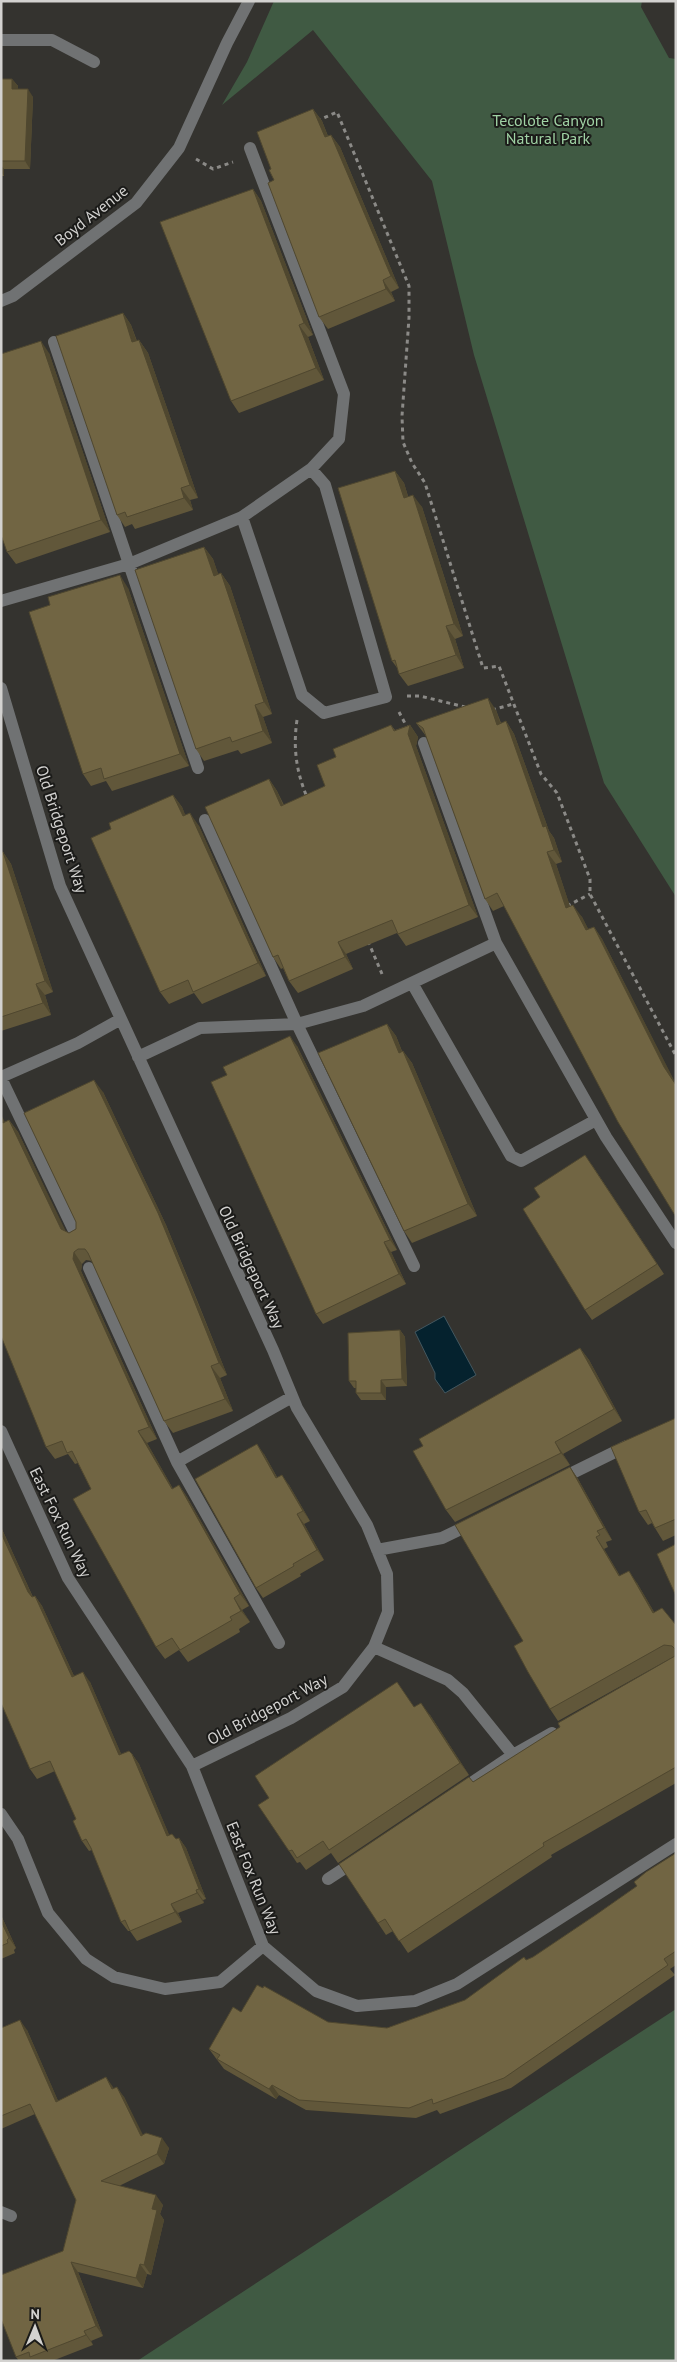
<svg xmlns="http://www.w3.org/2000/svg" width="677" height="2362" font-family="'PT Sans',sans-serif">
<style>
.green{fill:#405a43}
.water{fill:#05222e;stroke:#43575f}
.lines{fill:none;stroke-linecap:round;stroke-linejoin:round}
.path{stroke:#8b8a87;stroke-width:3;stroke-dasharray:4 4;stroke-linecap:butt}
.minor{stroke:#707273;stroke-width:12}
.wall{fill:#61573a}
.shaded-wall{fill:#4f472f}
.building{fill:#716543;stroke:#4f472f}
.labels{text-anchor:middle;stroke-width:4;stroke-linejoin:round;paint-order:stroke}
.park-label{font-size:16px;fill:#a0d3a5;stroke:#1b1b19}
.street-label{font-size:16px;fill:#d3d2d0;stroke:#1b1b19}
</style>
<rect width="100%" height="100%" fill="#34332f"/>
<!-- green -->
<path class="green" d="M274,1H642L641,7L669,58L676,59V897L604,783L474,355L432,181L313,30L222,105L247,62Z
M676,2009V2361H137Z"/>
<!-- water -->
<path class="water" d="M444,1316L476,1375L445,1393L435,1379V1373L415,1332Z"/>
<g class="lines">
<!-- path -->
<path class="path" d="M317,121L337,112L409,286V318L402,416L403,442L412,463L425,483L483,668L499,666L541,774L557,793L590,879V894L676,1056
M196,159L213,169L233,162
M407,696H420L465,707
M492,710L513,704
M399,712L408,729
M297,720C293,747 296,771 307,797
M567,906L590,894
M368,941L382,974"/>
<!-- minor -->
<path class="minor" d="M1,40H52L94,62
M1,301L13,296L136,203L179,148L227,43L249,1
M54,342L198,768
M242,517L302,695L324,713L386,697L325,485L311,469
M1,601L129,564L242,517L311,469L339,439L344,394L250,148
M1,688L60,886L273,1350L297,1408L367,1525L387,1574L388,1612L374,1647L343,1687L291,1718L192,1766
M424,743L496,943L606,1137L676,1243
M205,820L297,1024L414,1266
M412,983L511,1156L521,1161L596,1120
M138,1057L200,1028L297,1024L363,1006L496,943
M1,1077L78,1043L121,1019
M1,1078L77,1237
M89,1268L177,1462L279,1643
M1,1431L68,1578L192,1766L263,1946L316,1991L357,2006L415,2001L457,1984L676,1844
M177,1462L292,1397
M558,1480L627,1446
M377,1550L442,1538L473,1523
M374,1647L448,1680L463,1693L513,1755
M458,1792L513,1755L552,1733
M1,1814L18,1839L48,1913L86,1959L114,1977L165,1989L220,1982L263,1946
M328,1879L357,1860
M1,2212L11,2216"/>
</g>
<!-- wall -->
<path class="wall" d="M1,79H12L18,86V89L33,97L30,169H4V176H1Z
M313,109L322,121L328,136L331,135L340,147L399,288L391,292L395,301L328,329L319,317L271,169Z
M253,189L261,201L313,335L308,337L324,380L239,413L231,401Z
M123,313L131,325L137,341L139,340L148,353L198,498L190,500L193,510L135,529L132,524L125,527L117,515Z
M49,353L110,532L16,564L7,552Z
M395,471L404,483L408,496L422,507L463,636L455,639L464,668L408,686L399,674L398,669L392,661Z
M204,547L213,559L218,574L221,573L230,586L272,714L263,717L272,743L241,754L238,750L204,761L196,749Z
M128,588L189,766L112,791L106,781L91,786L83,774Z
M496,710L501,723L506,721L514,734L549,831L554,838L562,862L556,864L570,907L582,917L588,929L594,927L602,939L673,1079L504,906L493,911L485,899L426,736L416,723Z
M391,725L395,730L410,725L418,737L416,746L478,917L406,946L397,933L346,954L353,969L298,993L289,981L283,968L281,969L273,957L269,779L277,791L284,805L325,786L336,757Z
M173,795L182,807L185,815L199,826L266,976L202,1004L194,993L169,1004L160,992L111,829Z
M1,852H3L11,864L53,992L45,995L51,1015L1,1031Z
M387,1024L396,1036L402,1051H403L412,1063L477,1216L412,1243L404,1231Z
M297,1046L397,1250L391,1252L406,1284L323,1324L316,1314L227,1075Z
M103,1092L166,1225L197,1300L227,1375L220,1378L233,1411L173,1433L164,1421L92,1261L86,1260L82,1264L81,1271L157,1439L147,1443L173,1489L179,1485L187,1497L249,1606L242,1610L250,1622L239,1629L240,1632L188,1662L179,1650L165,1659L156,1647L91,1489L78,1463L75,1464L68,1454L55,1459L46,1447L5,1122L9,1120L18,1132L65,1231L69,1233L76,1229Z
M592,1165L664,1274L592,1320L585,1310L540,1197Z
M400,1330L405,1337L407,1386L386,1387V1400H361L356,1393V1388H354L349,1381Z
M580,1348L589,1360L622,1421L563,1454L570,1465L455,1522L446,1510Z
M676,1418V1535L663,1541L655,1528L652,1523L648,1525L639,1512Z
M264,1454L277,1477L289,1485L310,1521L304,1524L324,1560L300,1574L301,1576L263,1598L256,1588Z
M570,1467L578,1479L612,1540L606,1542L608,1547L604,1549L620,1576L637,1583L654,1612L676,1625V1783L551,1855L552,1857L408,1953L393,1931L386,1935L378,1923L473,1782L673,1657L558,1721L550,1709L523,1641Z
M1,1527L33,1597L35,1596L42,1606L74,1676L90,1682L121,1754H132L139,1764L169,1835L176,1839L179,1838L186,1848L206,1899L203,1900L204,1903L178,1913L182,1922L137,1941L130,1931H128L121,1922L92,1850L89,1851L82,1841L76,1819L55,1771L37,1779L30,1769L1,1703Z
M415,1707L430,1715L469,1775L338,1863L331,1853L306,1870L300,1862L297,1863L289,1851Z
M676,1853V1965L670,1969L675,1975L511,2088L440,2114L437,2110L416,2118L306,2110L279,2095L276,2099L224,2069L209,2049L241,2012L328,2022L387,2028L465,2000L533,1957L597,1914L637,1886Z
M1,1915L16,1948L14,1950L15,1953L1,1959Z
M1,2028L27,2030L58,2101L114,2088L124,2097L142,2135L169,2148L164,2164L119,2186L163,2205L160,2214L164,2220L151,2275L147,2274L143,2288L78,2272L103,2336L91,2341L93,2345L52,2361H19L16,2357L63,2251L76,2200L35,2114L1,2129Z"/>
<!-- shaded-wall -->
<path class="shaded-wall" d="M12,79L18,86V96L12,89Z
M28,89L33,97L30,169L25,161Z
M313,109L322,121L333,150L325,137Z
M331,135L340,147L399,288L391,276Z
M1,165L4,169V176L1,172Z
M253,189L261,201L313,335L304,323Z
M383,280L391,292L395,301L386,289Z
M123,313L131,325L141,354L132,342Z
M299,325L308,337L324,380L316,368Z
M139,340L148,353L198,498L190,485Z
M41,341L49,353L110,532L101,520Z
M395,471L404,483L412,510L404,498Z
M181,488L190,500L193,510L184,498Z
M413,495L422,507L463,636L454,624Z
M204,547L213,559L223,588L214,576Z
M221,573L230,586L272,714L264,702Z
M120,575L128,588L189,766L180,754Z
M446,626L455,639L464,668L456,655Z
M488,698L496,710L505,737L497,725Z
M255,705L263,717L272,743L263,731Z
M506,721L514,734L549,831L554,838L562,862L554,850L543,827Z
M410,725L418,737L416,746L478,917L469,905L408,734Z
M269,779L277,791L289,819L281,806Z
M173,795L182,807L191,829L183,816Z
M190,813L199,826L266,976L258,963Z
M3,852L11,864L53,992L45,981Z
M547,852L556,864L575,921L566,908Z
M573,905L582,917L595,942L586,930Z
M594,927L602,939L676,1084V1085L664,1067Z
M338,942L346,954L353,969L345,957Z
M36,984L45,995L51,1015L43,1003Z
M387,1024L396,1036L407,1065L399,1053Z
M290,1036L297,1046L397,1250L390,1240Z
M403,1051L412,1063L477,1216L468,1204Z
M94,1080L103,1092L166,1225L227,1375L219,1363Z
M1,1114L11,1135L1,1120Z
M9,1120L18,1132L70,1240L61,1229Z
M384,1242L391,1252L406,1284L399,1274Z
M74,1252L82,1264L81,1271L157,1439L149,1427L73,1259Z
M400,1330L405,1337L407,1386L402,1379Z
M580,1348L589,1360L622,1421L614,1409Z
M211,1366L220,1378L233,1411L225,1399Z
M381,1380L386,1387V1400L381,1393Z
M138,1431L147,1443L180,1501L172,1489Z
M555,1442L563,1454L570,1465L561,1453Z
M257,1444L264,1454L283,1488L276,1478Z
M570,1467L578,1479L612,1540L604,1528Z
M282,1475L289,1485L310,1521L303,1511Z
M179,1485L187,1497L249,1606L240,1594Z
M297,1514L304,1524L324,1560L317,1550Z
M1,1527L35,1602L28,1592L1,1533Z
M596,1537L604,1549L627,1588L619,1576Z
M629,1571L637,1583L661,1624L653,1613Z
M35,1596L42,1606L79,1687L72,1677Z
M234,1598L250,1622L241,1611Z
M83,1672L90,1682L126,1765L119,1755Z
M421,1703L430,1715L469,1775L460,1763Z
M132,1754L139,1764L174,1846L167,1836Z
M179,1838L186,1848L206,1899L199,1889Z
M196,1890L203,1900L204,1903L197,1893Z
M171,1904L178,1913L182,1922L175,1912Z
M1,1915L16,1948L9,1938L1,1921Z
M20,2020L27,2030L63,2112L56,2102Z
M106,2077L113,2087L119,2099L112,2089Z
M272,2085L279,2095L276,2099L269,2089Z
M117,2087L124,2097L148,2145L141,2136Z
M162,2138L169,2148L164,2164L157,2154Z
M156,2195L163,2205L160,2214L164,2220L151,2275L144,2265L152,2209Z
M71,2262L78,2272L103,2336L96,2326Z
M140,2264L147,2274L143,2288L136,2278Z
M84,2331L91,2341L93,2345L86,2335Z"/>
<!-- building -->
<path class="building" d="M1,79H12V89H28L25,161H1Z
M313,109L325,137L331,135L391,276L383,280L386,289L319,317L268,183L274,180L269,170L271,169L257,132Z
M253,189L304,323L299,325L316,368L231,401L160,222Z
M123,313L132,342L139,340L190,485L181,488L184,498L127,517L125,512L117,515L56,336Z
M41,341L101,520L7,552L1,535V354Z
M395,471L404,498L413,495L454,624L446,626L456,655L399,674L395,660L392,661L338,488Z
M204,547L214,576L221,573L264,702L255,705L263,731L232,742L230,737L196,749L135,570Z
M120,575L180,754L104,779L101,768L83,774L29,612L50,605L48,597Z
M488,698L497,725L506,721L543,827L546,826L554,850L547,852L566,908L573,905L586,930L594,927L664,1067L676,1085V1217L618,1122L497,893L485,899L423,728L416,723Z
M391,725L394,731L410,725L408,734L469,905L398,934L392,920L338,942L345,957L289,981L278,955L273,957L205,807L269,779L281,806L325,786L317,765L336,757L333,749Z
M173,795L183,816L190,813L258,963L193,992L188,980L160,992L91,838L111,829L109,823Z
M1,852H3L45,981L36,984L43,1003L1,1017Z
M387,1024L399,1053L403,1051L468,1204L404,1231L318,1053Z
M290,1036L390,1240L384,1242L399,1274L316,1314L211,1082L227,1075L223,1067Z
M94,1080L158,1213L189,1288L219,1363L211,1366L225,1399L164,1421L88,1253L85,1249H78L74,1252L73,1259L149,1427L138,1431L172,1489L179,1485L240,1594L234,1598L241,1611L230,1617L232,1620L180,1650L172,1638L156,1647L73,1499L91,1489L72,1451L67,1453L62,1441L46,1447L1,1336V1120L3,1123L9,1120L61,1229L69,1233L76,1229V1222L24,1113Z
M585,1155L657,1264L585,1310L523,1209L540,1197L534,1188Z
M400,1330L402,1379L381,1380V1393H356V1381H349L348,1333Z
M580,1348L614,1409L555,1442L561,1453L446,1510L413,1451L423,1446L419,1439Z
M676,1418V1519L655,1528L646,1510L639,1512L611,1447Z
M257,1444L276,1478L282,1475L303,1511L297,1514L317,1550L293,1564L294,1566L256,1588L195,1479Z
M570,1467L604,1528L597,1531L600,1535L596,1537L619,1576L629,1571L653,1613L662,1608L676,1625V1767L543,1843L544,1846L399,1941L385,1919L378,1923L339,1864L469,1777L473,1782L560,1727L558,1723L675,1656V1649L672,1646L664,1645L550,1709L528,1672L514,1646L523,1641L455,1525Z
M1,1533L28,1592L32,1597L35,1596L72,1677L83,1672L119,1755L129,1751L132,1754L167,1836L172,1834L176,1839L179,1838L199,1889L196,1890L197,1893L171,1904L175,1912L130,1931L125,1920L121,1922L91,1848L86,1839L82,1841L73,1821L76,1819L50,1761L30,1769L1,1703Z
M676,1544V1596L657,1554Z
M397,1682L414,1707L421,1703L460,1763L329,1850L323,1841L297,1858L292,1850L289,1851L258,1805L269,1798L255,1776Z
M676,1853V1951L664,1959L668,1965L504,2078L433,2104L432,2099L409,2108L299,2100L272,2085L269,2089L217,2059L220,2055L209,2049L233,2007L241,2012L257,1985L263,1988L264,1986L328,2022L387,2028L465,2000L524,1957L526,1960L533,1957L597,1914L637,1886L634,1882L646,1872Z
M1,1921L9,1938L7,1940L8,1943L1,1946Z
M20,2020L56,2102L106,2077L112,2089L117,2087L141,2136L146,2133L162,2138L157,2154L101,2181L156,2195L152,2209L157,2210L144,2265L140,2264L136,2278L71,2262L96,2326L84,2331L86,2335L30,2357L29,2352L16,2357L1,2319V2275L63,2251L76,2200L30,2104L1,2116V2028Z"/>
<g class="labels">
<!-- park labels -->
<g class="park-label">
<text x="548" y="126">Tecolote Canyon<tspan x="548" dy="18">Natural Park</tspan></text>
</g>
<!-- street labels -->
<g class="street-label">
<text transform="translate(91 215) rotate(-38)" y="6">Boyd Avenue</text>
<text transform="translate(62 829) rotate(72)" y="6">Old Bridgeport Way</text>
<text transform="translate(252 1267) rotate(65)" y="6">Old Bridgeport Way</text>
<text transform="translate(61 1522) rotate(64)" y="6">East Fox Run Way</text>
<text transform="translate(267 1709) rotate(-28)" y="6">Old Bridgeport Way</text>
<text transform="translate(254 1878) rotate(68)" y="6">East Fox Run Way</text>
</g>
</g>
<!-- border -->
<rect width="677" height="2362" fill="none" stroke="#d3d2d0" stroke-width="5"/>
<!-- north arrow -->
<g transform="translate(35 2327) rotate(1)" stroke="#1b1b19" stroke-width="4" paint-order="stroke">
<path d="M0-4L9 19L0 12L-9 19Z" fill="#d3d2d0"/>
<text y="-8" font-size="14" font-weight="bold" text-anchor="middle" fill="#d3d2d0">N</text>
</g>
</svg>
